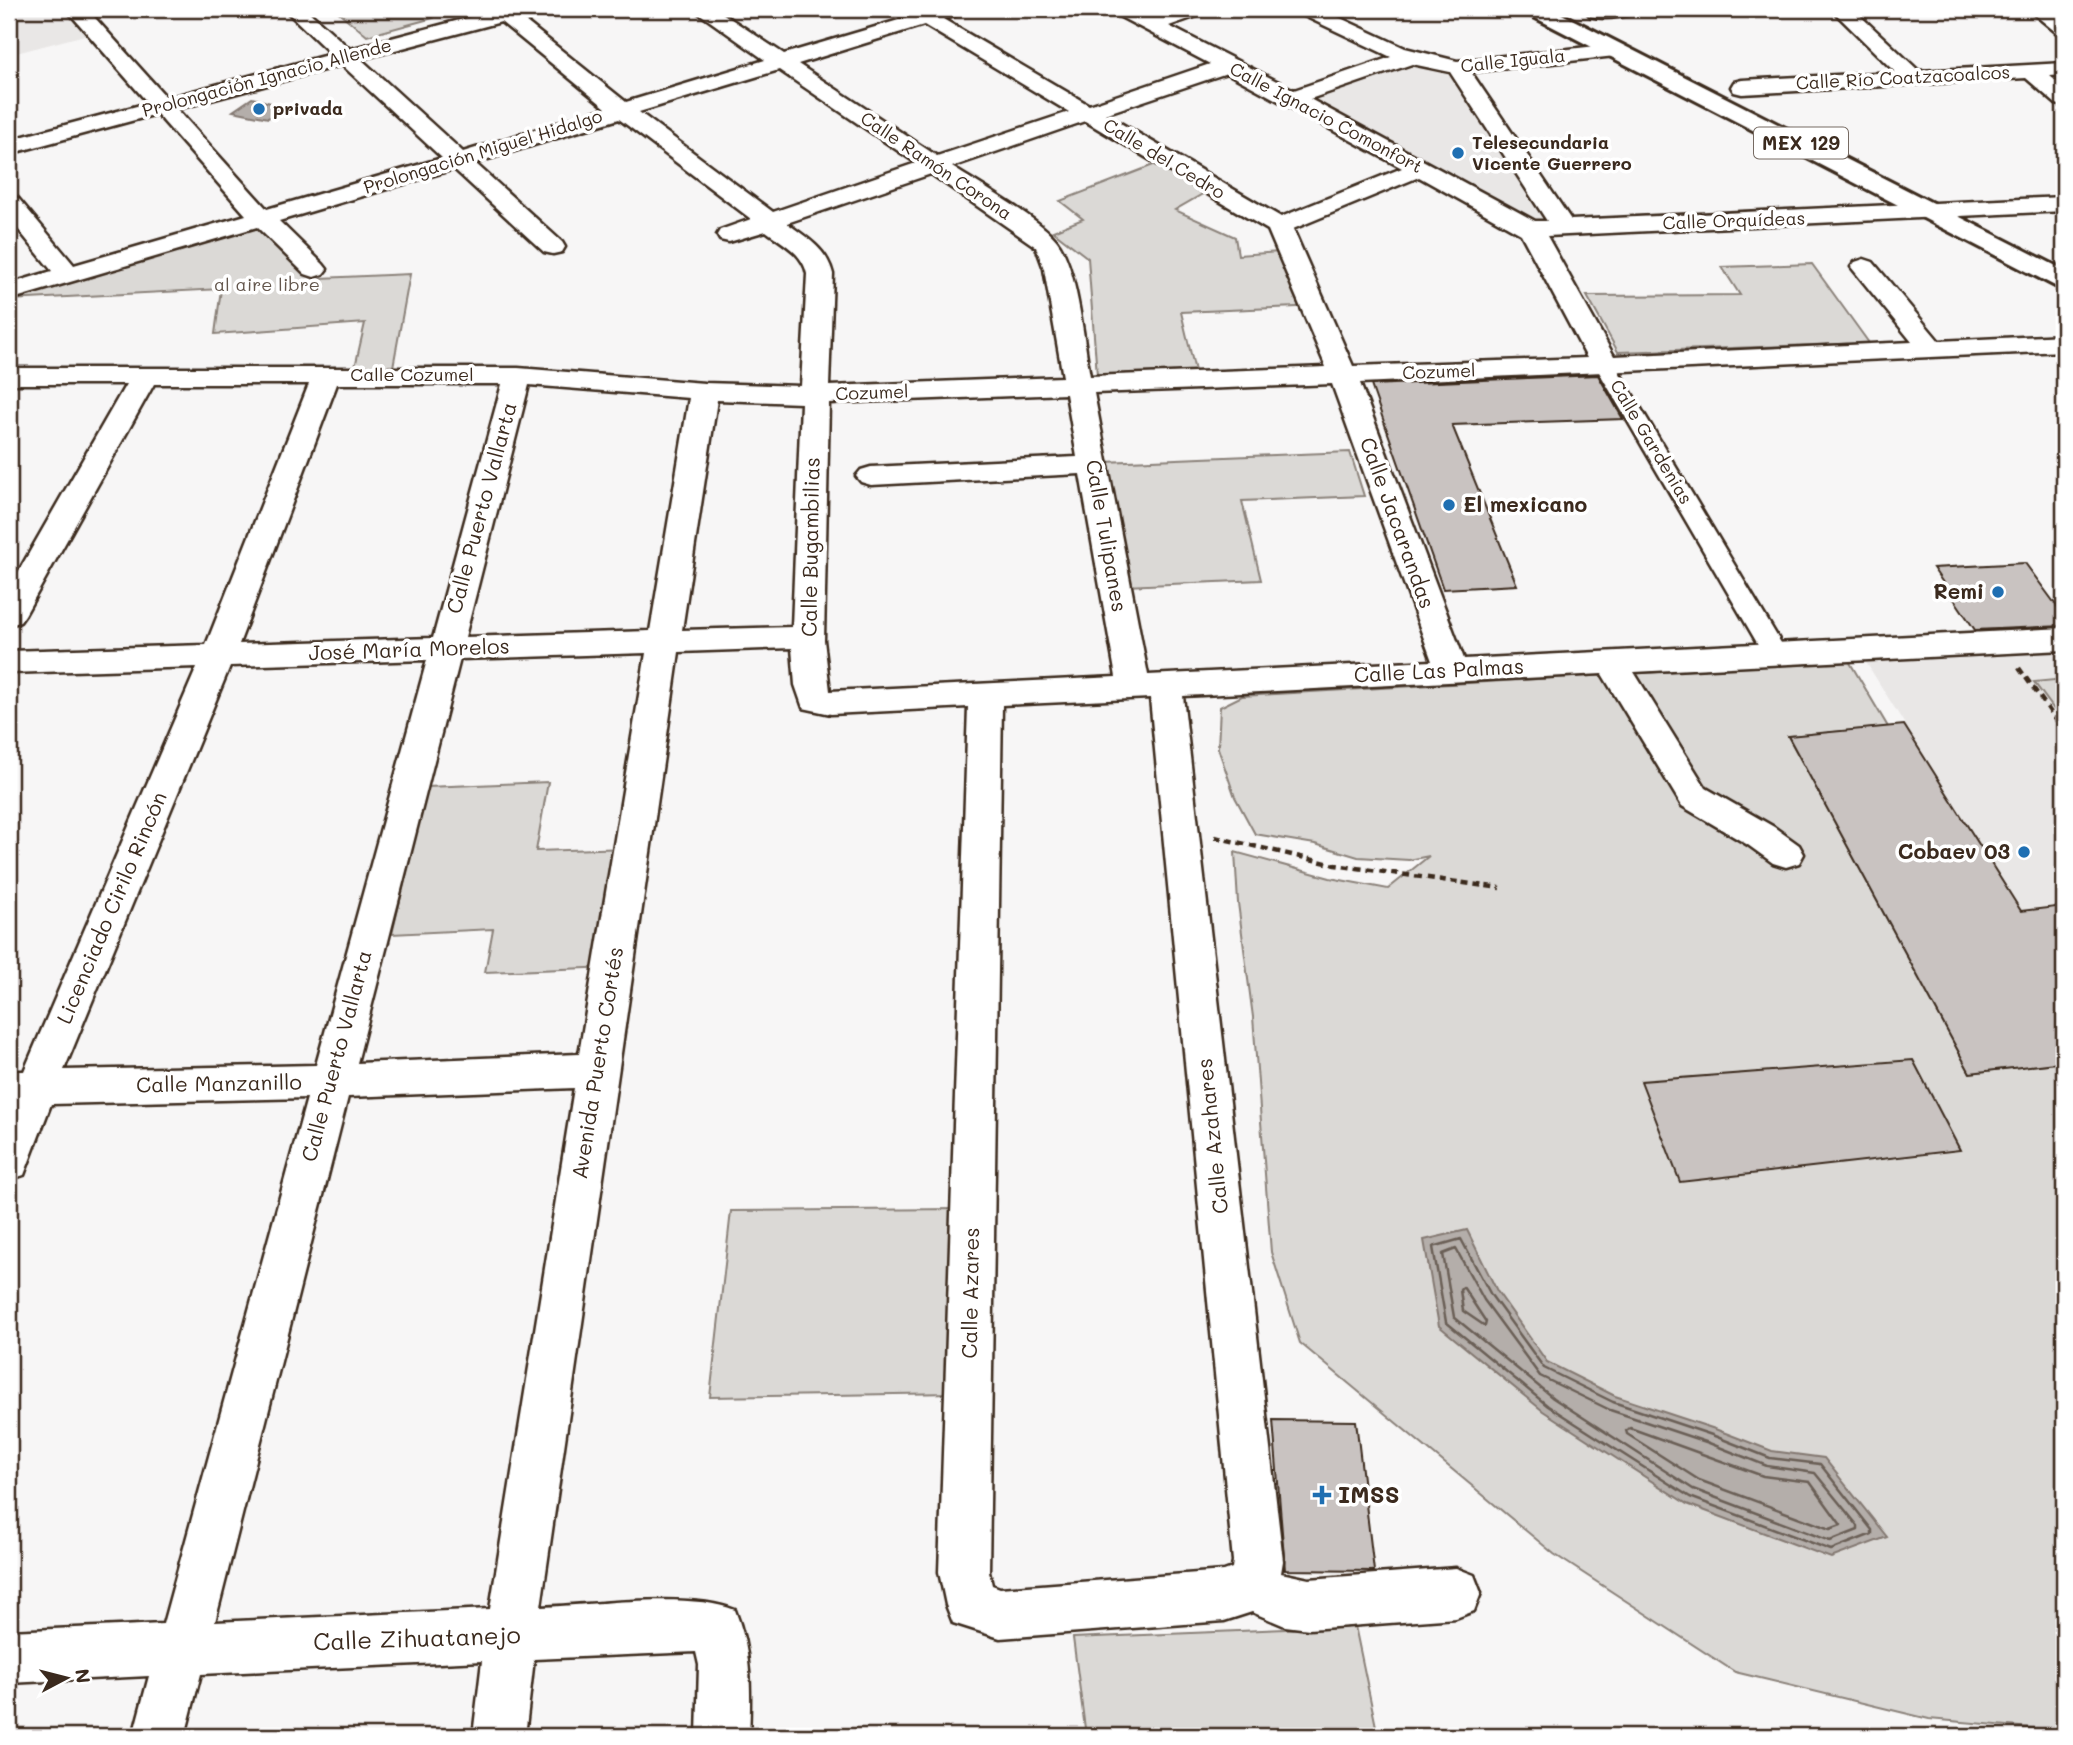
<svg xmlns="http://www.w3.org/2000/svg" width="2073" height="1745" font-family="Mali,sans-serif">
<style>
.built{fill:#e9e7e6}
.green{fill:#dbd9d6;stroke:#8b827a;stroke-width:2}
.water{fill:#b4aeaa;stroke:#847972;stroke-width:2}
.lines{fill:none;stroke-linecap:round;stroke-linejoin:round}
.shore{stroke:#6b5f56;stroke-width:2.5}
.building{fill:#c9c3c1;stroke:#3b2a1e;stroke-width:2}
.pedestrian-casing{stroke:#3b2a1e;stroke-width:5}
.minor-casing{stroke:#3b2a1e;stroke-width:5}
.primary-casing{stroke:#3b2a1e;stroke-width:6}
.path{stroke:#3b2a1e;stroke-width:4.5;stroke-dasharray:7 5;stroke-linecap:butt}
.pedestrian{fill:#fff;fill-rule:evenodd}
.minor{fill:#fff;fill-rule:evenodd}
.primary{fill:#fff;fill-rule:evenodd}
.poi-dot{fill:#1f6fb2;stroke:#fff;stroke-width:2.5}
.labels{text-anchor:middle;stroke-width:7;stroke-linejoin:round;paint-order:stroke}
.far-street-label{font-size:18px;fill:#3b2a1e;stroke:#fff}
.far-poi-label{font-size:18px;font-weight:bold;fill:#3b2a1e;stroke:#fff;text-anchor:start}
.far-park-label{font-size:18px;fill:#63564c;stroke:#fff}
.shield{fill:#fff;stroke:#766a62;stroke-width:2}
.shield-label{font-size:19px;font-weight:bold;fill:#3b2a1e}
.poi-label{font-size:21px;font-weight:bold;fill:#3b2a1e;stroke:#fff;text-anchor:end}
.street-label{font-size:21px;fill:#3b2a1e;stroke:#fff}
.near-poi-label{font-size:24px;font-weight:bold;fill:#3b2a1e;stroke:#fff;text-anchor:start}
.near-street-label{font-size:24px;fill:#3b2a1e;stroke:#fff}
</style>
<rect width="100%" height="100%" fill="#f7f6f6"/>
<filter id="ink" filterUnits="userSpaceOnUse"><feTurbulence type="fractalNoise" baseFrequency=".0143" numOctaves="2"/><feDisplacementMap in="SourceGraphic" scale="14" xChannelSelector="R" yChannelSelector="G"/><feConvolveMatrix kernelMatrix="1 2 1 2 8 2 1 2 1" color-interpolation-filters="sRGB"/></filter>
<g filter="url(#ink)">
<!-- built -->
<path class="built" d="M9,9H78L100,31L9,55Z
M1409,58L1457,67L1550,209L1538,222L1292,98Z
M2064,646V979L1864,659Z"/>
<!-- green -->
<path class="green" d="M335,9H421L433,18L367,36Z
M1156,164L1206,192L1175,210L1235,237L1238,255L1294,251L1320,306L1181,312L1195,371L1097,375L1088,258L1053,231L1083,219L1060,201Z
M273,219L320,278L410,274L393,367H355L365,323L215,334L221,289L9,300Z
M1812,264L1869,343L1618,352L1587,296L1740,295L1722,267Z
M1350,452L1364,496L1242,501L1261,580L1125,586L1104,462Z
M1849,661L1888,727L1788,736L1970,1073L2064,1062V1731L1929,1719L1735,1672L1554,1554L1300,1343L1271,1252L1253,1017L1238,903L1235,852L1330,878L1388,889L1429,856L1409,860L1358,857L1315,844L1255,834L1235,797L1218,748L1220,707L1242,696Z
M2064,679V723L2034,682Z
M548,782L536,851L628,848L612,967L485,972L493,929L392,934L427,787Z
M958,1209L956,1393L710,1397L731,1211Z
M1355,1626L1378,1736H1086L1073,1638Z"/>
<!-- water -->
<path class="water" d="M252,98L286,107L268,118L233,111Z
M1467,1230L1497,1291L1547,1362L1615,1396L1715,1429L1772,1451L1824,1458L1887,1537L1831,1558L1687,1504L1543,1411L1439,1326L1424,1240Z"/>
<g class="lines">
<!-- shore -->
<path class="shore" d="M1461,1239L1491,1295L1544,1368L1613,1402L1712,1435L1770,1458L1820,1464L1872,1530V1534L1831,1550L1690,1497L1548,1406L1446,1322L1433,1247Z
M1456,1249L1484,1300L1540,1376L1610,1410L1709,1443L1767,1466L1815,1473L1858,1526V1530L1830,1541L1693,1489L1553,1398L1454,1317L1443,1254Z
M1463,1287L1486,1322L1485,1326L1463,1311L1460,1290Z
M1630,1428L1763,1476L1810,1482L1841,1525L1830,1529L1699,1480L1627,1434L1626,1430Z"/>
</g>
<!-- building -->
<path class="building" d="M1598,375L1623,419L1452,425L1517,585L1443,589L1371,385Z
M2025,563L2064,616V626L1975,630L1933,568Z
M1904,725L2021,911L2064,906V1062L1970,1073L1788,736Z
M1913,1060L1960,1150L1680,1182L1641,1081Z
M1273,1420L1356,1421L1374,1571L1285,1570Z"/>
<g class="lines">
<defs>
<path id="pedestrian" d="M1605,359L1612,361L1615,365L1787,653L1784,659L1775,661L1766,659L1763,653L1595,365L1598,361Z"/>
<path id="minor" d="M66,9H87L167,98L331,54L284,9H306L350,49L490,12L488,9H535L532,13L520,17L626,102L765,60L693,9H716L784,54L909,17L904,11L905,9H966L963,13L943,19L1089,105L1210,64L1113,13L1110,9H1135L1153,18L1180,9H1209L1206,13L1169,26L1294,90L1391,57L1298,13L1295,9H1321L1405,48L1457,61L1615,44L1622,46L1626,50L1622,54L1615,56L1471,72L1571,220L2064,197V211L1547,236L1614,356L1912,342L1851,267L1855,262L1864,259L1873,262L1939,341L2064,335V351L1360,383L1464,659L2064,628V650L1634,672L1706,788L1774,827L1799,845L1804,854L1799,863L1786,867L1773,863L1748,845L1682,806L1602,674L1183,696L1283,1561L1281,1573L1309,1579L1456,1568L1474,1575L1481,1593L1474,1611L1456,1618L1309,1629L1285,1626L1252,1612L1224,1621L1000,1638L953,1623L946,1605L939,1572L968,707L831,714L803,708L795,685L792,648L679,652L541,1607C593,1605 690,1591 735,1610C752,1652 751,1692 749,1736H697L699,1665L696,1652L534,1659L525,1736H473L482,1661L201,1674L185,1736H133L149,1676L9,1683V1631L163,1624L307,1098L51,1104L24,1175L9,1180V1071H24L197,667L9,673V651L206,645L309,384H154L25,615L20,622L9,625V588L126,384H9V368H518L704,383L801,386L807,274C803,253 782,243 766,231L729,242L720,240L717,235L720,230L751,219L619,119L475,163L562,242L565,247L562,252L553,254L544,252L454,169L279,221L323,264L327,269L323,274L314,277L305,274L257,227L9,300V284L52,271L9,218V196L18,198L74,265L246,215L157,114L9,154V140L148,103ZM501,22L606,108L463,152L361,59ZM924,25L1069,112L937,156L798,64ZM1412,64L1450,72L1547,221H1535L1310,99ZM342,65L442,158L267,209L177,109ZM779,70L916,163L773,212L639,112ZM1227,73L1402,168L1281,217L1105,114ZM1085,121L1268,230L1326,367L1090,376C1084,342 1077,267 1057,241C1042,220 977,183 952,167ZM931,174L1036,247L1044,269L1063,377L829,386L833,274C827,249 807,238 787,223ZM1419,177L1521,234L1587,358L1353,366L1293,229ZM337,384H502L433,638L239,644ZM1332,384L1432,661L1148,675L1094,393ZM529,385L689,398L650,631L465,637ZM1066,394L1077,457L871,467L861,470L856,476L861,482L871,485L1080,474L1116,677L830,691L824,640L829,403ZM717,400L801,403L792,627L682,630ZM646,653L579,1054L357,1063L460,659ZM427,660L316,1065L64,1070L230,666ZM1150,698L1233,1561L1232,1568L1224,1571L1000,1588L992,1585L989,1572L1002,705ZM574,1088L490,1609L215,1622L348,1097Z
M1589,9H1638L1635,13C1621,17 1604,20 1590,16L1587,12Z
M1831,9H1853L1919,71L2064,63V75L2050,76L2064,88V106L2056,104L2026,78L1742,94L1734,92L1731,87L1734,82L1742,80L1895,72Z
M2028,9H2051L2064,19V35L2057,33Z"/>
<path id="primary" d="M1525,9H1552L2064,270V288L2055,286L1528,14Z"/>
</defs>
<!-- pedestrian casing -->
<use href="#pedestrian" class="pedestrian-casing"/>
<!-- minor casing -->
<use href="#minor" class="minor-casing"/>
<!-- primary casing -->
<use href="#primary" class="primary-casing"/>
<!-- path -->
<path class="path" d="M2019,668L2064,731
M1215,837L1335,865L1500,888"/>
<!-- pedestrian -->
<use href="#pedestrian" class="pedestrian"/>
<!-- minor -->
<use href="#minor" class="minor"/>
<!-- primary -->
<use href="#primary" class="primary"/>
</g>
</g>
<!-- markers -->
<g class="poi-dot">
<circle cx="259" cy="109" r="7"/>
<circle cx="1458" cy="153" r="7"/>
<circle cx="1449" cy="505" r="7"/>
<circle cx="1998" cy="592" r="7"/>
<circle cx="2024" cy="852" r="7"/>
<path d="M1318.5 1484.5h7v7h7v7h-7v7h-7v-7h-7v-7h7z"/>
</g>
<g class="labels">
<!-- far-street labels -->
<g class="far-street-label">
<text transform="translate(1513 61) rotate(-6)" y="6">Calle Iguala</text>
<text transform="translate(267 78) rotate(-15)" y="6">Prolongación Ignacio Allende</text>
<text transform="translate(1903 78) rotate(-3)" y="6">Calle Río Coatzacoalcos</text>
<text transform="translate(1326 118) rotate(28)" y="6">Calle Ignacio Comonfort</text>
<text transform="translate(483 152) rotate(-17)" y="6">Prolongación Miguel Hidalgo</text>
<text transform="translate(1164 159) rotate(31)" y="6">Calle del Cedro</text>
<text transform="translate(936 166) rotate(34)" y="6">Calle Ramón Corona</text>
<text transform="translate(1734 221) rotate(-2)" y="6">Calle Orquídeas</text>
<text transform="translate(1439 372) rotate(-2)" y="6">Cozumel</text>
<text x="412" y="381">Calle Cozumel</text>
<text transform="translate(872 393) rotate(-2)" y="6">Cozumel</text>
<text transform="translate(1651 442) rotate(59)" y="6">Calle Gardenias</text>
</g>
<!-- far-poi labels -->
<g class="far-poi-label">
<text x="273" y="115">privada</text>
<text x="1472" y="149">Telesecundaria<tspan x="1472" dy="21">Vicente Guerrero</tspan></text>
</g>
<!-- far-park labels -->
<g class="far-park-label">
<text x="267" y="291">al aire libre</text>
</g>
<!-- shield labels -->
<rect class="shield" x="1754" y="127.5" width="94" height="31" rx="5"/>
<g class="shield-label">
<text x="1801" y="150">MEX 129</text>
</g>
<!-- poi labels -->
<g class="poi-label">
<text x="1463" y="512" text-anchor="start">El mexicano</text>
<text x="1984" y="599">Remi</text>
<text x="2010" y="859">Cobaev 03</text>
</g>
<!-- street labels -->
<g class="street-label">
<text transform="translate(482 508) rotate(-75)" y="7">Calle Puerto Vallarta</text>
<text transform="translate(1397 523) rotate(70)" y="7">Calle Jacarandas</text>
<text transform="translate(1106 536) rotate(80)" y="7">Calle Tulipanes</text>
<text transform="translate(811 547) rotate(-89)" y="7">Calle Bugambilias</text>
<text transform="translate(409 650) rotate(-2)" y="7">José María Morelos</text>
<text transform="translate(1439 671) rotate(-3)" y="7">Calle Las Palmas</text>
<text transform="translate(112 908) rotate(-67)" y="7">Licenciado Cirilo Rincón</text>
<text transform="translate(337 1056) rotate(-75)" y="7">Calle Puerto Vallarta</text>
<text transform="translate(598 1063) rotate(-81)" y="7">Avenida Puerto Cortés</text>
<text transform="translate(219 1084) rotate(-1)" y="7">Calle Manzanillo</text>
<text transform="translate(1213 1136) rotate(-96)" y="7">Calle Azahares</text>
<text transform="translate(971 1293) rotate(-89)" y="7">Calle Azares</text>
</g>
<!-- near-poi labels -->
<g class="near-poi-label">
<text x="1338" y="1503">IMSS</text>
</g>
<!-- near-street labels -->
<g class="near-street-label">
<text transform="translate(417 1639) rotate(-2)" y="8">Calle Zihuatanejo</text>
</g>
</g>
<!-- margin -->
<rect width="2073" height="1745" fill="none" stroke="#fff" stroke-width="35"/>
<rect x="18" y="18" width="2038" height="1710" fill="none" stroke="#3b2a1e" stroke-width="2.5" filter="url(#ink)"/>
<!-- north arrow -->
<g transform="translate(66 1678) rotate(83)" stroke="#ffffff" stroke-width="5" paint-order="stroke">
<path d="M0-5L12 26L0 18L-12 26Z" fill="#3b2a1e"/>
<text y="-10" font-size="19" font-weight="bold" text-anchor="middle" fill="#3b2a1e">N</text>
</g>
</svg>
